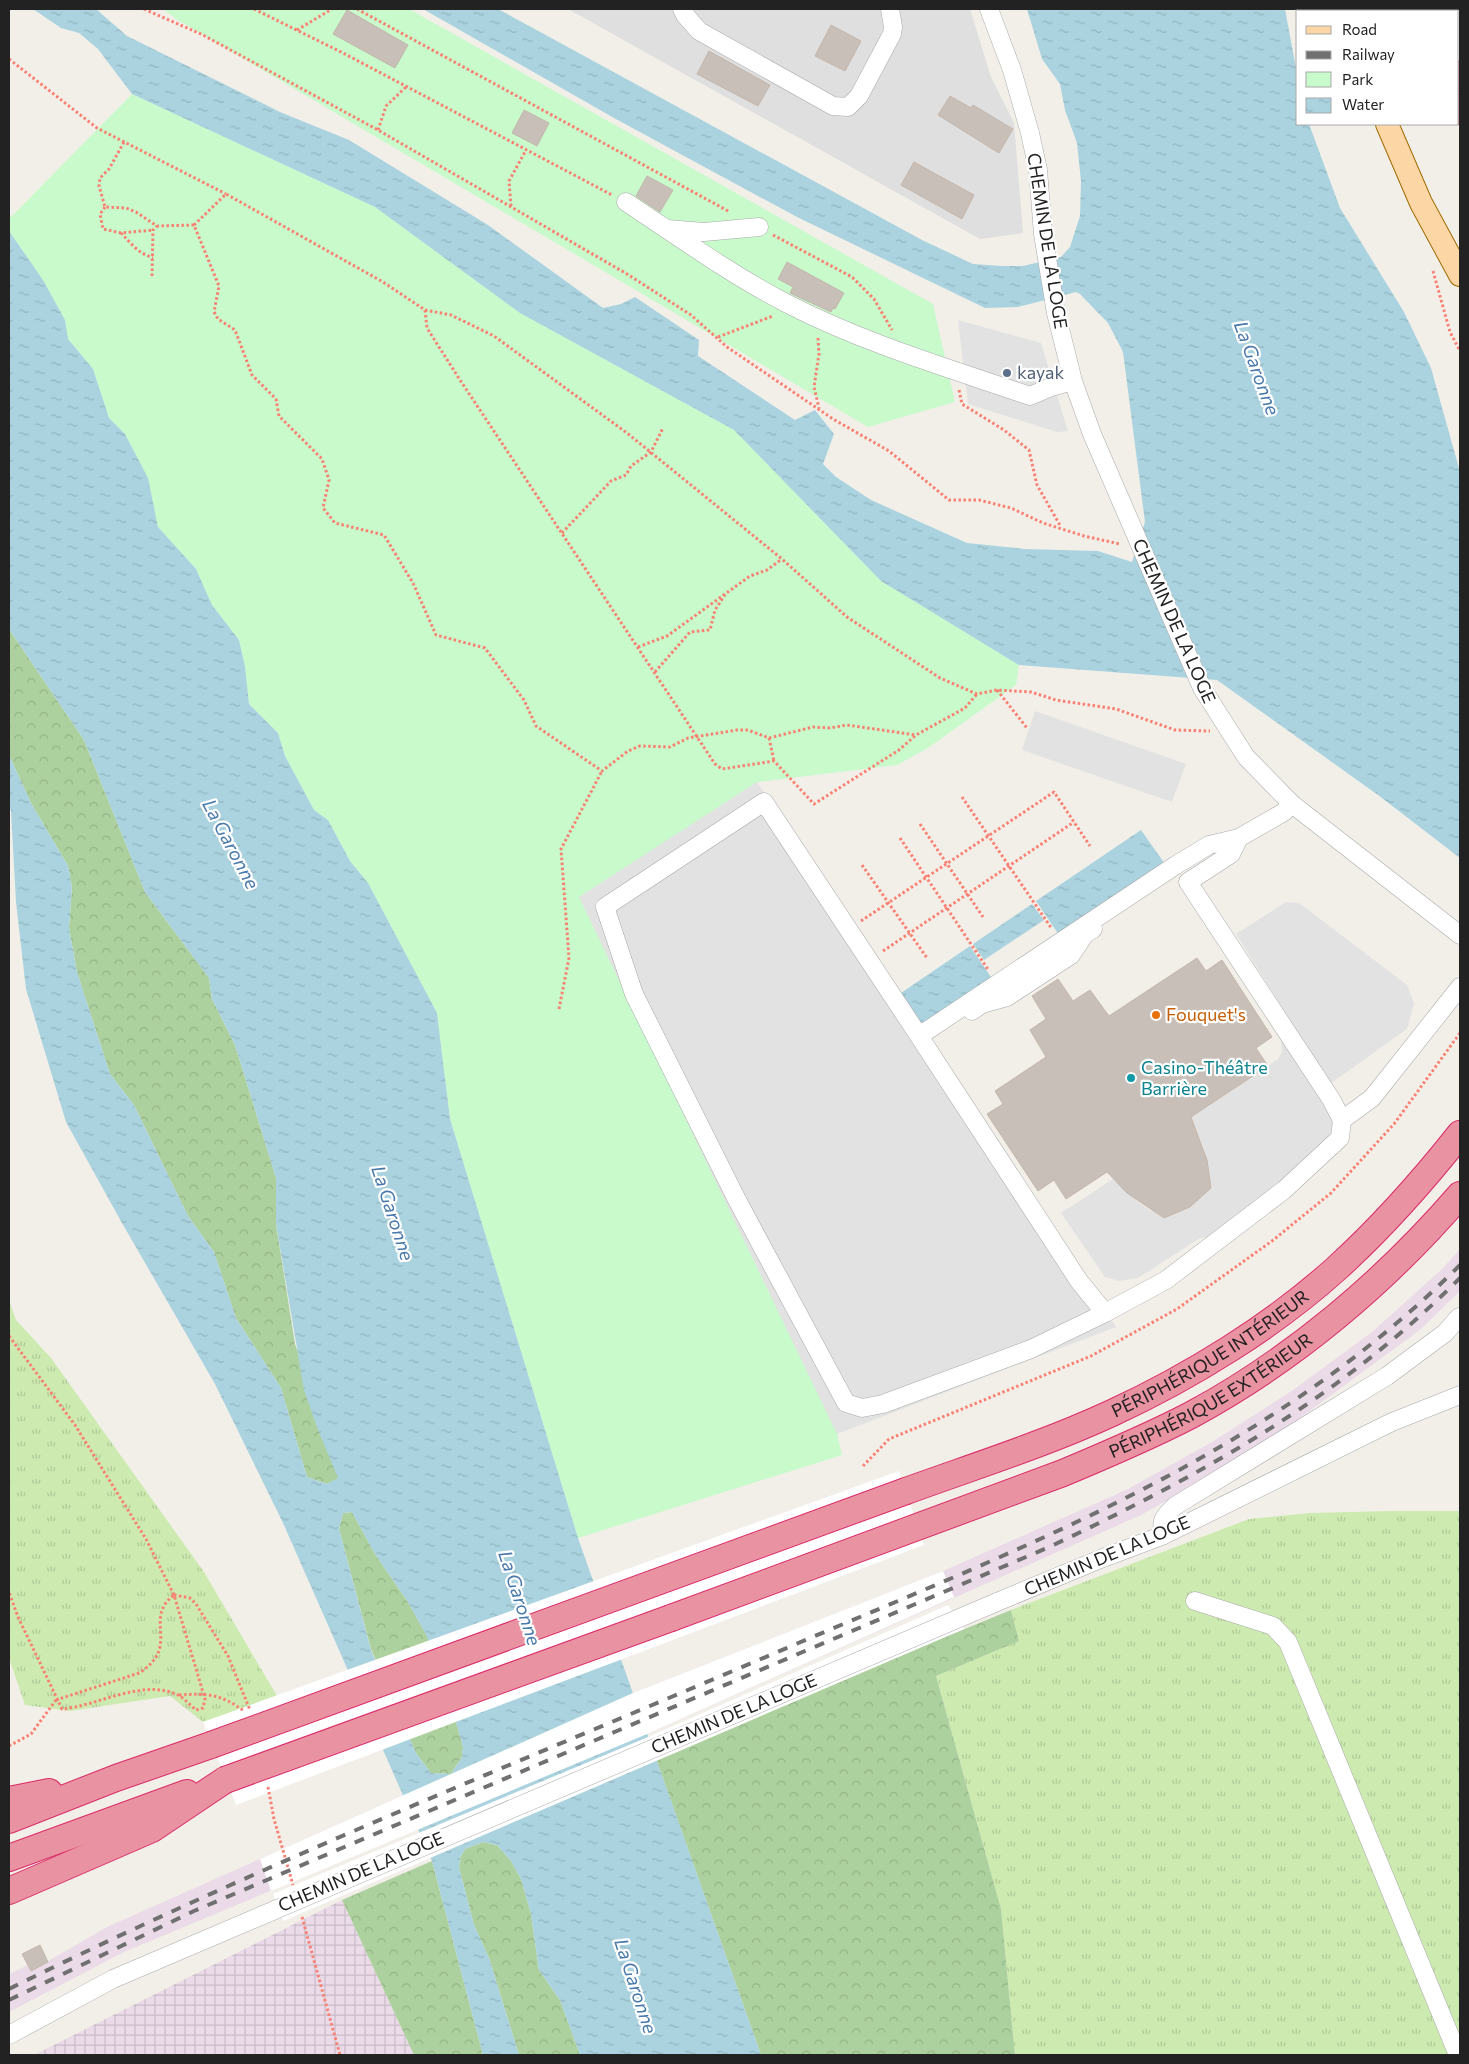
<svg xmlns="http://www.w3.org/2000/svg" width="1469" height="2064" font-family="Commissioner,sans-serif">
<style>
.residential{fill:#e0dfdf}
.industrial{fill:url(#industrial-grid)}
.railway{fill:#ebdbe8}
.grass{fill:url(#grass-tufts)}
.forest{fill:url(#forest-crowns)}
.park{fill:#c8facc}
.parking{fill:#e2e2e2}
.water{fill:url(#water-ripples);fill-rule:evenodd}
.pier{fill:#fff}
.building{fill:#c7bfb8;stroke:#c4b6ab}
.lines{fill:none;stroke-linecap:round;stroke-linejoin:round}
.minor-casing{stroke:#a9a9a9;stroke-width:19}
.major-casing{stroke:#a06b00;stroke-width:24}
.highway-casing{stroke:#dc2a67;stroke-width:28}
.path{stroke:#fa8072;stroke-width:3;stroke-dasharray:2.5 2.5;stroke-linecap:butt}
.minor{stroke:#fff;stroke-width:18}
.major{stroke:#fcd6a4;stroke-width:22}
.highway{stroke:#e892a2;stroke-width:26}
.rail{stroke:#707070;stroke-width:4;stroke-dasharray:10 10;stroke-linecap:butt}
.minor-bridge-casing{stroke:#a9a9a9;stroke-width:19;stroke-linecap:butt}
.highway-bridge-casing{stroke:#dc2a67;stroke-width:28;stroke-linecap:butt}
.minor-bridge{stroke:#fff;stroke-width:18}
.highway-bridge{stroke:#e892a2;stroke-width:26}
.service-dot{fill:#5c6f8a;stroke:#fff;stroke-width:2}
.food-dot{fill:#e8710a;stroke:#fff;stroke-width:2}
.culture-dot{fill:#0f9aa8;stroke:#fff;stroke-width:2}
.labels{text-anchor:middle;stroke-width:4.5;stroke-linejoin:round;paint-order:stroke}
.street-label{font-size:18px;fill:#222;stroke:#fff}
.service-label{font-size:18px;fill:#4e5e75;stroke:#fff;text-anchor:start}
.food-label{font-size:18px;fill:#c56008;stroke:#fff;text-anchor:start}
.culture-label{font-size:18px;fill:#0d838f;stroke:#fff;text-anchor:start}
.water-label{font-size:19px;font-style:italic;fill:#4a7aab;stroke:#fff}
</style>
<defs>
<pattern id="industrial-grid" width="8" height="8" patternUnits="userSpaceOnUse" patternTransform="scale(1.25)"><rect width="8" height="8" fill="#ebdbe8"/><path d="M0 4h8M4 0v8" fill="none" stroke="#c9bcc7"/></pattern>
<pattern id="grass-tufts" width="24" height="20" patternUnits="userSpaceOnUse" patternTransform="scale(1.25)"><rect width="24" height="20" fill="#cdebb0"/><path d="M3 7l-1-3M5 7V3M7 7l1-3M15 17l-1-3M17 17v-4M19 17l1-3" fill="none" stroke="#b0c997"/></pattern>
<pattern id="forest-crowns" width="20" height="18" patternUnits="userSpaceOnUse" patternTransform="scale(1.25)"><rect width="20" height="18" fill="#add19e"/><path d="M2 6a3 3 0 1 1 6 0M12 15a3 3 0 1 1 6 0" fill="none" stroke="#95b388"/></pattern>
<pattern id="water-ripples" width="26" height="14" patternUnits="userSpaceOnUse" patternTransform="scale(1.25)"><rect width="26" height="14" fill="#aad3df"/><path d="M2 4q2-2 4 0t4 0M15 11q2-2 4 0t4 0" fill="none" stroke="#92b5bf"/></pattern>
</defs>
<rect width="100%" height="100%" fill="#f2efe9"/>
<!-- residential -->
<path class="residential" d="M568,9H970L991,77L1014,123L1023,233L980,239Z"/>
<!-- industrial -->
<path class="industrial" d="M342,1900L414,2055H34Z"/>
<!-- railway -->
<path class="railway" d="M1460,1249V1291L1421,1329L1261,1447L1141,1515L647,1734L124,1952L9,2012V1974L28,1965L31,1971L107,1927L633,1693L943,1571L1126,1490L1212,1442L1293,1390L1372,1332L1441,1270Z"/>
<!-- grass -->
<path class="grass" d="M9,1300L16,1320L51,1358L204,1572L277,1696L203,1722L170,1696L70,1711L25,1705L9,1658Z
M1390,1511H1460V2055H1015L1001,1909L936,1676L1019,1641L1011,1610L1249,1519L1310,1513Z"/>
<!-- forest -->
<path class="forest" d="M9,629L84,740L145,892L209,978L212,999L235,1045L276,1178V1224L295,1344L339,1478L327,1484L307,1477L281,1388L236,1318L214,1252L188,1216L134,1105L110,1074L77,972L69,928L72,887L68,866L31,803L9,755Z
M352,1512L375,1554L408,1602L437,1654L463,1747L462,1757L451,1774L431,1773L416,1753L371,1649L339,1529L343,1513Z
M1011,1610L1019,1641L936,1676L1001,1909L1015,2055H761L655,1756Z
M483,1842L497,1845L511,1861L521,1879L531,1914L539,1970L560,2000L580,2055H519L489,1958L474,1925L459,1867L460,1858L465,1849Z
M432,1861L483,2055H414L342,1900Z"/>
<!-- park -->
<path class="park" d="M163,9H409L933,304L955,402L868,427L176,19Z
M132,94L375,207L520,313L734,430L881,581L1019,665L1016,685L928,748L897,765L757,782L837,1434L842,1455L578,1538L450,1119L437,1013L368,883L350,861L328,820L314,810L285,756L278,733L249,704L245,667L239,640L212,605L196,569L158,527L148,478L125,434L109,418L93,369L68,339L65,320L43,280L9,231V219Z"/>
<!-- parking -->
<path class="parking" d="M958,320L1041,343L1068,431L1057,432L968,404Z
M1035,711L1186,764L1172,802L1022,750Z
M757,782L1116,1327L837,1434L579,897Z
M1286,902L1299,903L1407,985L1414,1003L1407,1029L1330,1084L1236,934Z
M1281,1040L1332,1117L1333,1128L1328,1138L1290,1175L1208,1237L1200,1238L1138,1278L1119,1281L1105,1277L1061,1213L1113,1179L1142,1205L1164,1218L1190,1207L1211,1187L1204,1149L1191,1117L1278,1059L1282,1052Z"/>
<!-- water -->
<path class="water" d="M33,9H96L127,36L280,112L349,140L488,225L603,308L621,304L635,297L699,340L698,356L795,420L815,410L834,434L823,464L836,477L871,500L967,543L1025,549L1098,551L1132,562L1145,522L1123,352L1108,323L1080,294L1076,292L1018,307L985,308L797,217L614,118L423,9H498L922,240L973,264L1001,266H1023L1061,257L1070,247L1080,216L1081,181L1077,143L1065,110L1060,84L1042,59L1027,9H1285L1298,79V124H1309L1340,208L1404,312L1431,368L1460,472V858L1378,795L1217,680L1019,665L881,581L734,430L520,313L375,207L132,94L98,49L79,33L61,28Z
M9,231L43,280L65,320L68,339L93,369L109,418L125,434L148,478L158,527L196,569L212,605L239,640L245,667L249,704L278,733L285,756L314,810L328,820L350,861L368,883L437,1013L450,1119L578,1538L761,2055H580L560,2000L539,1970L531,1914L521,1879L511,1861L497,1845L483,1842L465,1849L460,1858L459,1867L474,1925L489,1958L519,2055H483L432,1861L283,1523L215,1384L122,1223L66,1122L26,989L16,902L11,811L9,807V755L31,803L68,866L72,887L69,928L77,972L110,1074L134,1105L188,1216L214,1252L236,1318L281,1388L307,1477L327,1484L338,1478L318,1430L304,1390L276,1224V1178L235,1045L212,999L209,978L145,892L84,740L9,629ZM352,1512L375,1554L408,1602L437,1655L463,1747L462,1757L451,1774L431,1773L416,1753L371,1650L339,1529L343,1513Z
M1141,830L1165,864L1059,935L1036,901Z
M1032,904L1044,920L984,960L973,944Z
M970,946L993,980L924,1027L901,993Z"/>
<!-- pier -->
<path class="pier" d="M899,1471L924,1545L236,1805L203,1722Z
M943,1571L954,1597L647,1734L271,1891L260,1859L633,1693Z
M948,1605L964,1629L283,1921L273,1894L648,1737Z"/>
<!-- building -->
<path class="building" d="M347,10L408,45L395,68L333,34Z
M831,25L861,41L845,71L815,56Z
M709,51L770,85L758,106L697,74Z
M950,96L971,108L973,105L1013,129L999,153L938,115Z
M524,110L549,123L537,146L512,133Z
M914,162L974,195L962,219L901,185Z
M647,176L673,190L660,212L636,196Z
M787,262L844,293L835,309L833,308L831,312L790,293L793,287L778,279Z
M1197,958L1206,971L1222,960L1272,1037L1256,1048L1268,1066L1191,1117L1207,1160L1211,1188L1190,1207L1164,1218L1127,1193L1107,1172L1066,1199L1054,1180L1038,1191L987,1114L1003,1104L995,1091L1046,1057L1030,1030L1046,1019L1032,996L1058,979L1073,1001L1090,990L1109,1016Z
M40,1945L48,1962L31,1971L22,1954Z"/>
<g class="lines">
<defs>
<path id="minor" d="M682,9L685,15L699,31L833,106L848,107L859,96L892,34L893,27L890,9
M989,9L1012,70L1030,133L1038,170L1043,234L1056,313L1073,381L1092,434L1202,688L1246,757L1292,804L1460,935
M626,202C679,237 730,274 786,303C863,343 948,368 1030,396L1051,387L1073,381
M667,229L704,232L759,227
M1239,838L1231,854L1188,882L1331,1099L1342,1120L1340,1138L1284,1190L1166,1280L1105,1313L1079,1281L919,1036L1176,865L1209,845Z
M1230,843L1284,812L1292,804
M972,1011L982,1004L1007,997L1071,955L1085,934L1093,929
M919,1036L764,802L605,907L634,994L736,1198L846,1403L862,1408L883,1404L1031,1349L1105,1313
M1342,1120L1372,1098L1460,987
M1164,1535C1159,1520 1165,1516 1175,1506L1387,1376L1445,1333L1459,1317
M1195,1601L1273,1626L1288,1642L1458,2055
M997,1602L1103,1558L1164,1535L1392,1422L1460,1395
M9,2035L113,1979"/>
<path id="major" d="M1349,9L1350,11
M1387,124L1421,203L1460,275"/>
<g id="highway">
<path d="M1392,9L1393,11"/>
<path d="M1412,9L1414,11"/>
<path d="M1458,75L1460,78"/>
<path d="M1458,107L1460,111"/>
<path id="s1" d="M906,1491C975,1466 1045,1444 1112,1413C1190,1377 1273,1326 1337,1268C1382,1227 1422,1182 1460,1134"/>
<path id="s2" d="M671,1618L1063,1473C1106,1455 1149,1437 1191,1415C1293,1360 1385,1282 1460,1195"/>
<path d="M9,1800L49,1792"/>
<path d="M9,1820L116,1778L211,1745"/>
<path d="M9,1858L187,1793"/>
<path d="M9,1891L152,1829L225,1780"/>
</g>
</defs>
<!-- minor casing -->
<use href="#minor" class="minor-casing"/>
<!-- major casing -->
<use href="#major" class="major-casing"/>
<!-- highway casing -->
<use href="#highway" class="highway-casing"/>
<!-- path -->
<path class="path" d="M144,9L203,35L378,130L627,274L691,315L727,347L833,419L889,451L949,500H979L1011,508L1043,523L1084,536L1120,544
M254,9L343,53L612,195
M357,9L730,212
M297,30L332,9
M9,59L97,128L226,194
M378,130L386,106L406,87
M124,142L109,169L100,178L99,186L105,207L126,208L136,212L157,226L194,225L219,286L214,312L218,319L235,330L252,375L276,399L279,416L322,459L329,480L323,508L335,523L384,535L413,583L436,635L485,648L524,700L536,726L602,771L628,751L640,746L670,747L688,738L737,730H748L769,738L813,727L830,728L847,725L916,735
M511,206L509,181L526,150
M105,207L100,214L103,229L121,233L153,230
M194,225L226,194L383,282L425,310L451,315L494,336L627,433L782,559L847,617L940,678L977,694L997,690L1031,692L1056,700L1116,709L1175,730L1210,731
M121,233C130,242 139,255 153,257
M773,235L852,277L874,299L892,330
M1433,271L1450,332L1460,351
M152,276L153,230L157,226
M425,310L427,328L460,380L715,764L722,769L774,761L814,804L899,750L916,735L965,708L977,694
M718,337L773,316
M818,338L819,354L814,387L819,408
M959,390L962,404L1004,430L1029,450L1037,485L1061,527
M562,533L611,481L626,475L631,466L651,452L663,428
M638,647L667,636L750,576L767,570L782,559
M655,672L690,632L710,630L715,610L726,593
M997,690L1027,728
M769,738L774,761
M962,797L1052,929
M920,824L983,917
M900,838L989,971
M862,865L927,958
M861,921L1054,792L1090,846
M883,951L1074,822
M559,1009L569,958L561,849L602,771
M9,1336L75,1425L146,1539L174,1595L205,1699L203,1708L196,1710C190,1705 184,1698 178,1695C142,1678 98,1706 62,1709L18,1617L9,1592
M863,1466L889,1439L1091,1356L1177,1309L1272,1241L1331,1193L1394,1124L1460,1033
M174,1595L190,1598L196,1604L228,1656L250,1710
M179,1695C207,1693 221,1694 244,1711
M56,1700L139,1673C182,1646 142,1619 174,1595
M9,1746L31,1734L56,1700
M268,1787L274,1819L293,1885
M302,1917L340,2055"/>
<!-- minor -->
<use href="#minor" class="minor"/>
<!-- major -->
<use href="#major" class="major"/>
<!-- highway -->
<use href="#highway" class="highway"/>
<!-- rail -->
<path class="rail" d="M9,1989C263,1863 528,1759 789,1647C1033,1543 1268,1456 1460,1265
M9,2000L194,1911L1047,1548C1200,1476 1339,1399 1460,1278"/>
<defs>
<path id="minor-bridge" d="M113,1979L997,1602"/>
<path id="highway-bridge" d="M211,1745L906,1491
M225,1780L671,1618"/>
</defs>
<!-- minor-bridge casing -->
<use href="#minor-bridge" class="minor-bridge-casing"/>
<!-- highway-bridge casing -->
<use href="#highway-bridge" class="highway-bridge-casing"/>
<!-- minor-bridge -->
<use href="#minor-bridge" class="minor-bridge"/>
<!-- highway-bridge -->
<use href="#highway-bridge" class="highway-bridge"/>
</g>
<!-- markers -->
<circle class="service-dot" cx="1007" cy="373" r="5"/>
<circle class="food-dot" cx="1156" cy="1015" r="5"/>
<circle class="culture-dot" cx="1131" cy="1078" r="5"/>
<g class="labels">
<!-- street labels -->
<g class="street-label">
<text transform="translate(1047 241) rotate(81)" y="6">CHEMIN DE LA LOGE</text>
<text transform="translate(1174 621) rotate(66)" y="6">CHEMIN DE LA LOGE</text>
<text dy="6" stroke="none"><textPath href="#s1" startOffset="335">PÉRIPHÉRIQUE INTÉRIEUR</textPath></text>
<text dy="6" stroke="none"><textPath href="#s2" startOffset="585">PÉRIPHÉRIQUE EXTÉRIEUR</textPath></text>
<text transform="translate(1107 1556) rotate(-23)" y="6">CHEMIN DE LA LOGE</text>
<text transform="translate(734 1714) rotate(-23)" y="6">CHEMIN DE LA LOGE</text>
<text transform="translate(361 1872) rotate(-23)" y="6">CHEMIN DE LA LOGE</text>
</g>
<!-- service labels -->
<g class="service-label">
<text x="1017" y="379">kayak</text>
</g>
<!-- food labels -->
<g class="food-label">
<text x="1166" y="1021">Fouquet's</text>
</g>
<!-- culture labels -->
<g class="culture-label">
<text x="1141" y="1074">Casino-Théâtre<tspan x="1141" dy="21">Barrière</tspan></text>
</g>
<!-- water labels -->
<g class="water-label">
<text transform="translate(1257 368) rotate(70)" y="7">La Garonne</text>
<text transform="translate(231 844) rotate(62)" y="7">La Garonne</text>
<text transform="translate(393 1213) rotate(72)" y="7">La Garonne</text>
<text transform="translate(520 1598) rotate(72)" y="7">La Garonne</text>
<text transform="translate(636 1986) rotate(72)" y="7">La Garonne</text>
</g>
</g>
<!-- border -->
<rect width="1469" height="2064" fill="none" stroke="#222222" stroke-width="20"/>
<!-- legend -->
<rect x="1296" y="10" width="162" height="115" fill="#ffffff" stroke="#a7a7a7"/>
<rect x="1306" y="26" width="25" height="8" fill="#fcd6a4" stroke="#a7a7a7"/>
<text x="1342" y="35" font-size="15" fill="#222222">Road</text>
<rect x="1306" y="51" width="25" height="8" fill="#707070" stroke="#a7a7a7"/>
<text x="1342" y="60" font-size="15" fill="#222222">Railway</text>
<rect x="1306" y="72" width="25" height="15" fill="#c8facc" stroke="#a7a7a7"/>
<text x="1342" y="85" font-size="15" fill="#222222">Park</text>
<rect x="1306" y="98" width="25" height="15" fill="url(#water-ripples)" stroke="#a7a7a7"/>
<text x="1342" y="110" font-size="15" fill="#222222">Water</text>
</svg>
